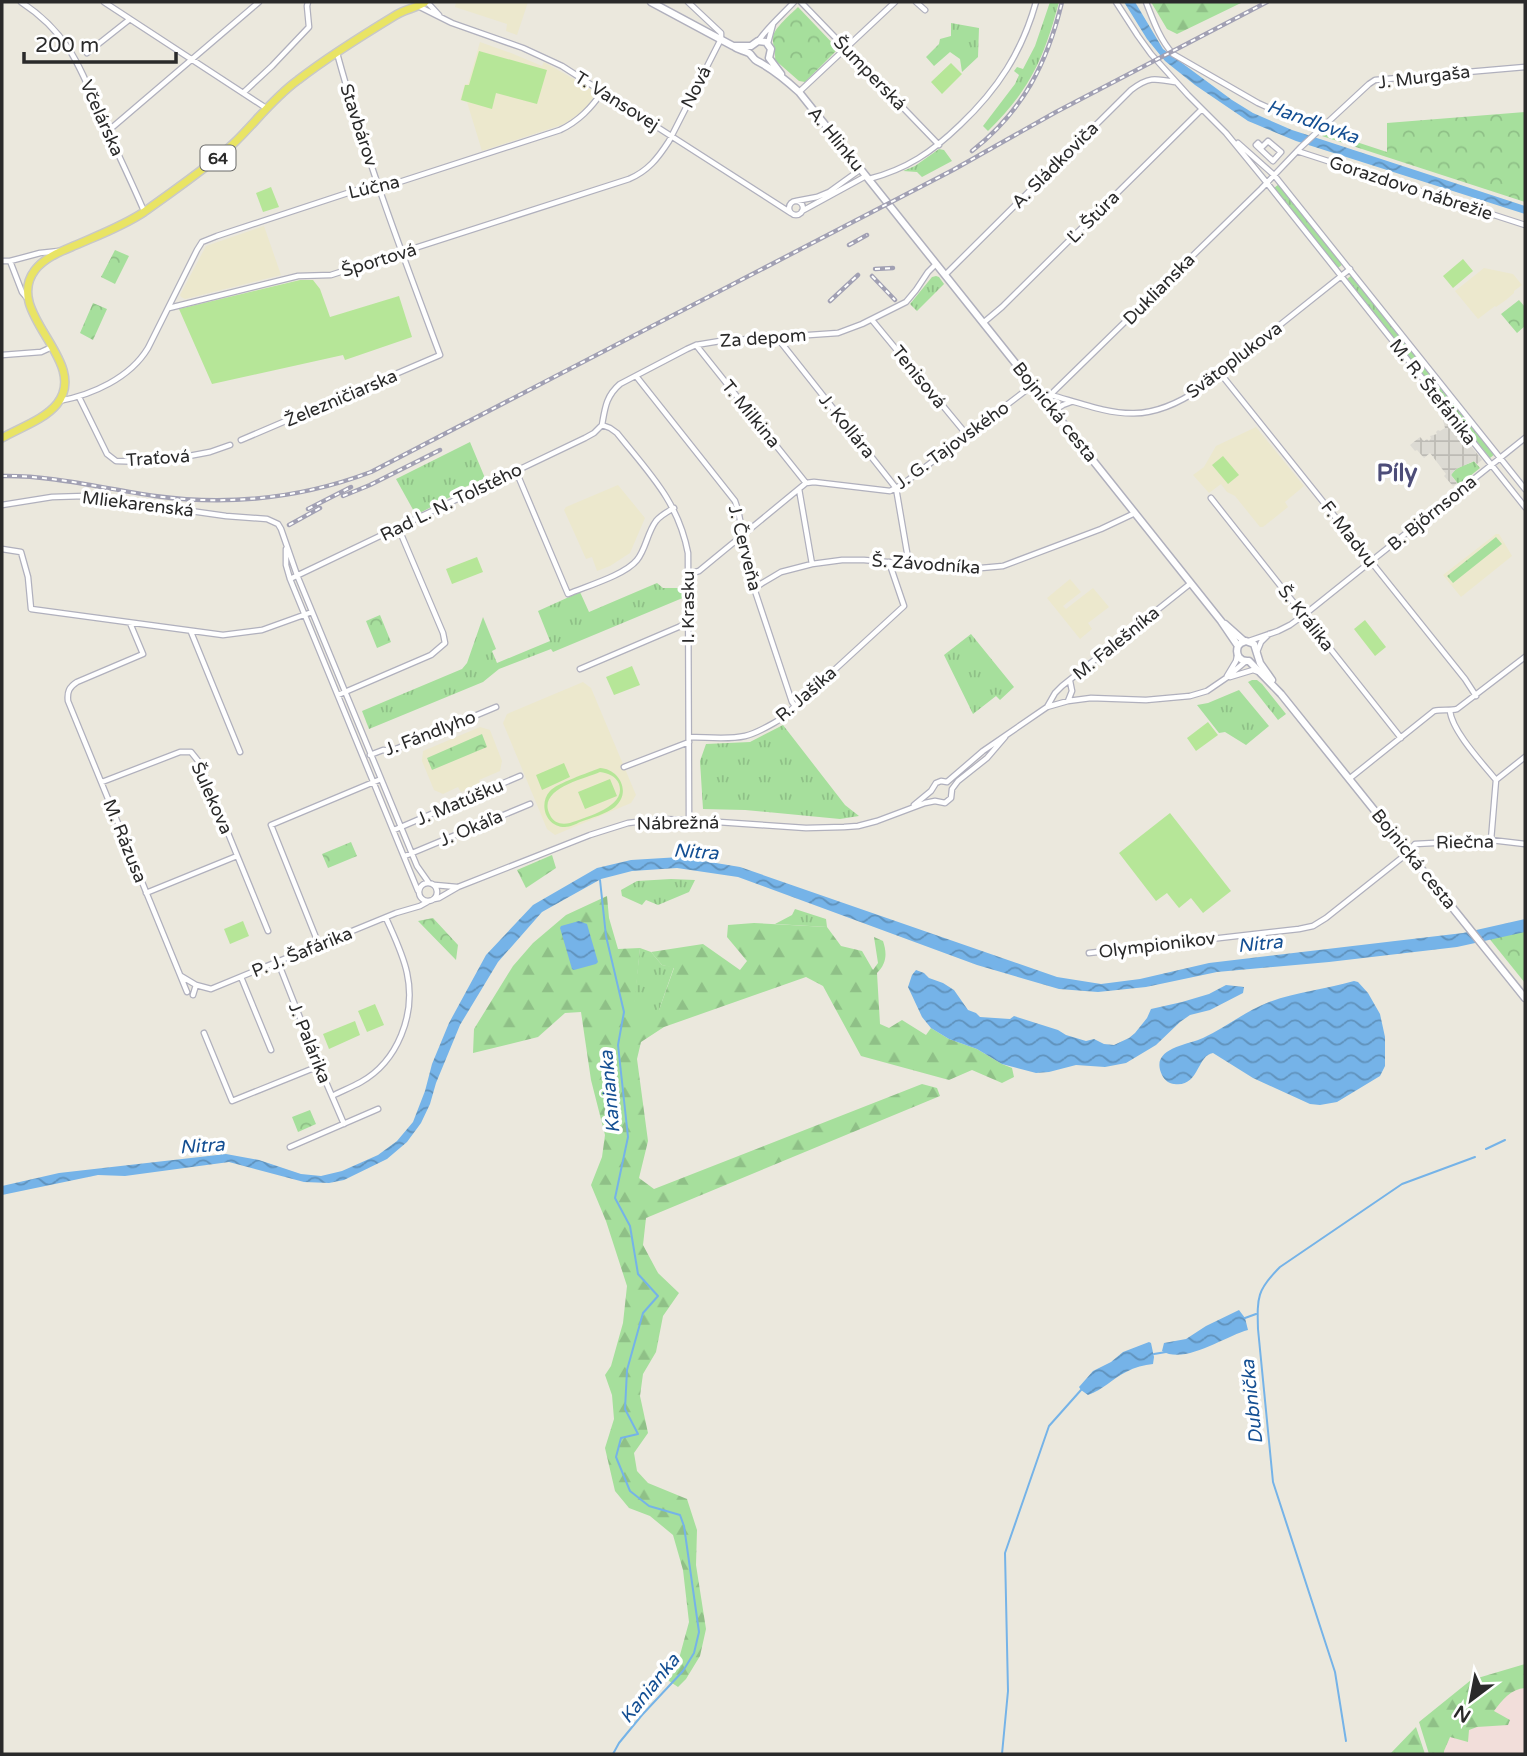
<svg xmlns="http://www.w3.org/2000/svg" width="1527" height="1756" font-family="'Varela Round',sans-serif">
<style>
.education{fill:#ece8cd}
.medical{fill:#f2deda}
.grass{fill:url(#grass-tufts)}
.forest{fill:url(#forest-firs)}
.park{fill:url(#park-crowns)}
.pitch{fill:#b6e698;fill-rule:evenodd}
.plaza{fill:url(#plaza-grid)}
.water{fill:url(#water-waves)}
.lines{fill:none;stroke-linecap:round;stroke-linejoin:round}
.stream{stroke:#75b3e8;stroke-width:2}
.street-casing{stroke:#b0b0bd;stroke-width:7}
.secondary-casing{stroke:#b0b0bd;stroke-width:9}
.primary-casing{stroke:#c8c8c8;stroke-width:10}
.street{stroke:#fff;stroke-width:4.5}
.secondary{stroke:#fff;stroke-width:6}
.primary{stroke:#e9e464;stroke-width:7}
.rail-casing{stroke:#a1a0b3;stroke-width:4.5}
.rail{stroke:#fff;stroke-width:2;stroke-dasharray:5;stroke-linecap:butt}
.labels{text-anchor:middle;stroke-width:7;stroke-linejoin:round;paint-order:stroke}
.shield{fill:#fff;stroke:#6a6a6a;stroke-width:2}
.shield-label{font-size:16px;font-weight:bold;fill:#2a2a2a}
.street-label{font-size:18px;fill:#2a2a2a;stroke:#fff}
.water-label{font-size:19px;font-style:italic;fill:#144f93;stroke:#fff}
.district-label{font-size:24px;font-weight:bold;fill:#4d4d78;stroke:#fff}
</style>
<defs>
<pattern id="grass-tufts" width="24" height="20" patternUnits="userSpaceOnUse" patternTransform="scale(1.75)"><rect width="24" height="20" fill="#a6df9c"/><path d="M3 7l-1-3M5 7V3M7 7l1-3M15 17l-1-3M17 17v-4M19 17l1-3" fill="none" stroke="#8fc087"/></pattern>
<pattern id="forest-firs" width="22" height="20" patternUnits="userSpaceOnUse" patternTransform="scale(1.75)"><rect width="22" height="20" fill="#a6df9c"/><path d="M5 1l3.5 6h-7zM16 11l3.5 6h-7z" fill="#8fc087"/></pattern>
<pattern id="park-crowns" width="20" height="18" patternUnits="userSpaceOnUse" patternTransform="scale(1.75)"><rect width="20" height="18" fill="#a6df9c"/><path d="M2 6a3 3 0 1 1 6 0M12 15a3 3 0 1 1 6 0" fill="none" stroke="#8fc087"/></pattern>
<pattern id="plaza-grid" width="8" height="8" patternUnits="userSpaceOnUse" patternTransform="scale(1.75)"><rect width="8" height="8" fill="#dcdad3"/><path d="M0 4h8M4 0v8" fill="none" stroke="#bdbbb5"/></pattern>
<pattern id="water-waves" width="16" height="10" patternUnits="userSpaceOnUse" patternTransform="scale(1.75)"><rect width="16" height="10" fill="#75b3e8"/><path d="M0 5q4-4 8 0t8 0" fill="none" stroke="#6092bc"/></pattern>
</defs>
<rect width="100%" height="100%" fill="#ebe8dd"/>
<!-- education -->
<path class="education" d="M456,2H528L517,35L506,31L507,24L455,7Z
M480,42L511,53L542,66L544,62L593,90L595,94V97L582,112L564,124L482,151L467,102L460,100L465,84H468Z
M264,226L281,275L185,299L181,297L180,295L206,246Z
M1484,268L1513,274L1522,285L1514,291V293L1506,300L1496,307L1495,306L1478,319L1455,291Z
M1256,427L1304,486L1285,502L1288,507L1263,527H1260L1235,496L1227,492L1221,484L1209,493L1193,475L1204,467L1216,446Z
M618,485L645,518L630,553L610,566L597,571L592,557L586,559L564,510L566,507Z
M1496,534H1499L1512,556L1461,597L1443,575Z
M1070,579L1081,592L1063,606L1066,609L1093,588L1109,607L1088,623L1092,629L1080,639L1047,598Z
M583,682L591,688L636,795L631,803L555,835L547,829L503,723L507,714Z
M480,727L490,730L502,761L500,771L479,780L480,784L461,792L458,787L443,794L434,790L422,761L423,751Z"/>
<!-- medical -->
<path class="medical" d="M1525,1664V1754H1429Z"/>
<!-- grass -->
<path class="grass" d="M1050,2H1059C1044,58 1030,90 988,131L983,126L1015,84L1019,75L1014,71L1017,67L1023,69L1035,46Z
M951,23L979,28L978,57L962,72L960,59L950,52L934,66L926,57L939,44L940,39L951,36Z
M939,149L944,150L952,161L922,177L917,172L903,171L915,166Z
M1279,184L1343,264L1338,268L1274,188Z
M1352,275L1495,454L1490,458L1347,279Z
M936,276L939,277L944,284L917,311L910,304L932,277Z
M470,442L485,478L454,492V495L416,515L396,479Z
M1474,461L1480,468L1459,485L1451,475C1456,466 1465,466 1474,461Z
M657,583L663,588H682L685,597L553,652L551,649L499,669L483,682L369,729L362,711L462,669L467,663L483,617L496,649L492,651L497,663L550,641L538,611L580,592L589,612Z
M971,634L1014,687L1000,700L996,696L973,714L944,655Z
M1252,680H1257L1262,684L1286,714L1278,720L1248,682Z
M1239,690L1269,726L1246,745L1225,732L1219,733L1197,705L1208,703Z
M783,725L845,805L859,816L840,819L745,810L703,809L700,761L706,744L750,742Z
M671,879L695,880L689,892L658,905L646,900L642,905L622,896L621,890L637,881Z
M795,909L826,919L827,927L775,924L792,915Z
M640,948L651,952L662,965L674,967L659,1010L633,1011Z"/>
<!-- forest -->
<path class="forest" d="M1151,2H1243L1177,34L1167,29Z
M607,896L609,918L618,949L640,948L634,1010H659L674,968L662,965L651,952L703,944L740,970L747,961L727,937L728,925L754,923L827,927L841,946L862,951L873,970L878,963L874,937L883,941C887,953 887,963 877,973L880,1024L889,1028L902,1020L926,1035L931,1028L949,1039L977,1049L1002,1064L1012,1068L1014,1077L1002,1083L972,1070L949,1080L861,1056L823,986L806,977L664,1027L641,1042L637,1059L648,1141L639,1178L654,1189L922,1084L937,1088L940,1096L646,1218L643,1245L658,1273L679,1293L663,1316L656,1352L643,1374L640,1396L648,1433L634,1453L637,1471L648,1483L687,1499L697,1530L696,1565L706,1629L700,1656L686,1679L678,1687L666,1679L680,1655L689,1622L683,1570L673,1535L650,1516L629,1508L615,1491L605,1448L614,1419L612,1395L605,1375L611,1366L623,1323L627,1286L606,1221L591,1185L602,1157L605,1135L591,1080L581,1012L565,1013L538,1037L473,1053L474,1029L513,966L533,943L566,915Z
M1525,1664V1688C1511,1689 1502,1700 1494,1711L1510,1720L1508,1725L1477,1727L1469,1730L1468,1742L1450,1737L1444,1751V1754H1429L1419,1722L1471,1680Z
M1416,1727L1425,1754H1390Z"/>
<!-- park -->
<path class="park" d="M798,7L838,49L805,82L799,81L775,60C776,52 772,44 773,37C774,28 792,13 798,7Z
M1525,112V202L1322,136L1326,132L1387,152V123Z
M115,250L129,256L115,284L101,277Z
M1519,300L1525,307V326L1517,333L1501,314Z
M93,303L107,309L93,340L80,333Z
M1496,537L1502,544L1453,583L1447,576Z
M380,615L391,642L377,648L366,621Z
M482,734L487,747L432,770L427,758Z
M351,842L357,856L328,868L322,854Z
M552,855L556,868L526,888L517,870Z
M433,918L458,945L456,960L418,921Z
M1525,929V983L1488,937Z
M310,1110L316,1124L298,1132L292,1117Z"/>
<!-- pitch -->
<path class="pitch" d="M479,51L547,70L537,104L496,93L492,109L461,100L465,85H469Z
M951,63L962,74L942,94L931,82Z
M271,187L279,207L263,212L256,193Z
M1463,259L1473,271L1453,288L1443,276Z
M300,280H313L320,289L330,317L399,296L412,337L345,360L343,355L212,384L179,309Z
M1223,456L1239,475L1228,484L1212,465Z
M477,557L483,572L452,584L446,569Z
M1365,620L1386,647L1375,656L1354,629Z
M632,666L640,685L614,695L606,677Z
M1208,722L1218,735L1196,751L1187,738Z
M564,763L570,777L542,790L536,775Z
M600,768C619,769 632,792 615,807C606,814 591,818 580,822C576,824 570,827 565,827C546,827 538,804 550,791C557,783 588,773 600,768ZM600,772C608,773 616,776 619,784C627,807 585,817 570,823C561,825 554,823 550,815C536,789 584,779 600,772Z
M610,779L617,796L585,809L578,792Z
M1170,813L1231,891L1203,913L1191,898L1179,908L1167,893L1156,901L1119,853Z
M243,921L249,936L230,944L224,929Z
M375,1004L384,1025L367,1032L358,1011Z
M355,1021L360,1035L329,1049L323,1034Z"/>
<!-- plaza -->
<path class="plaza" d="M1446,415L1482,460L1477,464L1474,461L1456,469L1451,475L1457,483L1453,486L1444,476L1446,474L1430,453L1424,458L1417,450L1415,451L1410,445L1420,437L1424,441L1427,439L1429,441L1431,438L1430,436L1437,434L1436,432L1438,430L1440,431L1445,428L1442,417Z"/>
<!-- water -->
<path class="water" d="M1124,2H1135L1163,49L1232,100L1253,113L1292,130L1323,140L1525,206V214L1296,141L1248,121L1195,85L1165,61L1147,39Z
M680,857L740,867L1057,977L1101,984L1140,979L1209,963L1463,933L1525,919V932L1457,947L1329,962L1217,972L1146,987L1098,992L1059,989L977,965L738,877L677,868L632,871L601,879L542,912L498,962L460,1025L436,1083L430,1104L421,1123L407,1142L387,1159L344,1180L329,1183L304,1182L229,1162L125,1176L98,1175L2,1195V1186L59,1173L226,1154L259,1160L301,1174L321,1176L342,1171L378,1155L397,1141L413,1122L425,1091L432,1064L449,1023L486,955L533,905L597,868L631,860Z
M579,921L587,924L598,962L596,964L574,970L572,969L560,928L561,926Z
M916,970L924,973L929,978L943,983L954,990L968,1010L976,1013L980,1017L1010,1019L1014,1016L1058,1030L1066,1035L1086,1041L1094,1039L1104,1044L1114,1045L1129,1038L1135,1033L1147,1018L1151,1009L1182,1002L1209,994L1226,985L1244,987L1243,993L1210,1010L1190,1015L1180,1022L1156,1045L1126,1063L1105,1067L1076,1065L1049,1072L1036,1073L1002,1064L977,1049L949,1039L931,1028L922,1017L908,987L912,975Z
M1354,981L1358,982L1368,993L1380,1014L1385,1037V1066L1380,1076L1337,1102L1320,1105L1310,1104L1253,1078L1213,1053C1197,1055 1199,1088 1174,1084C1170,1084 1164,1080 1162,1075C1149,1048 1188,1045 1203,1038C1226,1027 1246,1011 1269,1002C1296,992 1326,989 1354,981Z
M1239,1310L1245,1318L1248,1330C1225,1336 1185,1365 1162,1351L1164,1343L1186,1339L1206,1326Z
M1149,1342L1151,1343L1154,1357L1153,1364C1144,1365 1135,1367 1126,1372C1112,1379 1103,1390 1088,1395L1081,1390L1079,1387L1093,1371L1111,1362L1123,1352Z"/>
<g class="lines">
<!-- stream -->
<path class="stream" d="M600,880L606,936L624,1012L618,1045L628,1137L615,1198L630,1226L638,1274L658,1296L643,1313L627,1370L625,1409L638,1434L621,1438L616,1457L630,1491L649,1506L680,1515L684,1526L699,1632L694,1653L683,1671L642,1715L619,1743L613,1754
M1486,1149L1505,1140
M1245,1318L1256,1314
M1154,1354L1166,1352
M1346,1741L1335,1672L1273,1482L1258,1329C1257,1297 1257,1290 1280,1267L1402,1184L1475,1157
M1002,1754L1008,1691L1005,1553L1049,1426L1081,1390"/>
<defs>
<path id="street" d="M21,2C73,36 82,74 106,128C119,156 132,183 144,211
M104,2L266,108
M427,2L439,15
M801,2L939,145
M916,2L925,10
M1116,2L1138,36L1151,54L1188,95L1226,133L1267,183L1525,507
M1146,2C1153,20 1160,40 1173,54L1258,103L1276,111L1313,121L1323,126
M418,6L452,23L523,48L562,66L791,213
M759,40C769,26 782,15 794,2
M768,43L773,24
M87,53L130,19
M799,92L895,2
M243,93L272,66L309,27L307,6L308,2
M108,131L259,2
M1268,141L1281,152L1273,161L1256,145L1258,143L1262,147Z
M1238,143L1274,175L1525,489
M1297,151L1525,225
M869,179C907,169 932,152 960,125C998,89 1022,52 1036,2
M796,201L817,197L829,192L861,169
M789 208a7 7 0 1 1 14 0a7 7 0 1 1-14 0Z
M802,211L866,176
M2,261H10L40,253L59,251
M10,261L22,292L27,298
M945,275L1131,90C1148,77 1154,78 1175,82
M169,308L298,276L331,275L629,179C648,171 658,158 669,141L721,39V33L688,2
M872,320L967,435
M983,323L1002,307L1202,109
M779,337V340L896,488L909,564
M696,345L806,483
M2,355L41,352L52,347
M1220,373L1465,679L1476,696
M636,376L735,501L738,510L754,588L792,702L795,706
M1051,395C1113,413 1143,428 1201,388L1350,269
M79,397L107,454L116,461L148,462L173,459L210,452L230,445
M1045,400L1261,189L1301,147L1369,84L1375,80L1525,67
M59,401C92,395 130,378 148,348L197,250L202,242L217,236L372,185L384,187L560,130C579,121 591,108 603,91
M1053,411L1063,405L1071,402
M602,425L610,428L617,433C649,473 678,501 688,553L689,820
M602,425C605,408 606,396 620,384L687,349L696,345L720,341L838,333L862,324L906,302L916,290L928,272L936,264
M241,440L440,355C403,256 365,156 337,53
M516,471L568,594C587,586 625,575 637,560C646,549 647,533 656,521C661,515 667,512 674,508
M799,489L812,564
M1211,498L1401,738
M2,505L52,497L85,496L226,516L267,519L278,524L281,529L297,575L417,866L429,883
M2,549L21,552L28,577L31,609L223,635L262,630L312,612
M286,549V565L290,579L418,891
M688,574L699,571L806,483L814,482L890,491L903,484L1033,385
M290,579L585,438L594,433L602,425
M754,588L781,572L812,564L842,560H864L970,569L1003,566L1101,529L1135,513
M130,623L143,654L77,682C69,687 67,692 68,701L187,992
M191,632L240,752
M1249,641L1278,631L1290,625L1304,615L1525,438
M1257,652L1261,642L1269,634
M580,669L688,623
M1227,676L1236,661L1237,656
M1230,677L1253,670L1259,672
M338,695L431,655L445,643L443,633L398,527
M1068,701L1072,691L1070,681
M1047,707L1055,693L1062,686L1191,583
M1450,711C1452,731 1483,764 1496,780L1491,840
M689,737C707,737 727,740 745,736C758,733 770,725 781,719L904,606L889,562
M370,755L383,750L391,751L496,707
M624,767L689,742
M1349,779L1434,711C1442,709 1449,711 1457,709L1525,657
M1496,780L1525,757
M102,782L180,752H191L199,762L268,931
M914,805L931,791L936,783L941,781L947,782L983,751L1047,707L1068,701L1091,698L1146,700L1190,696L1207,691L1226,678L1246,661
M394,830L520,776
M405,856L530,804
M419 892a9 9 0 1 1 18 0a9 9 0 1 1-18 0Z
M435,885L457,887
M146,893L237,856
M434,899L439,898L458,887L590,835L628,823L661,819L689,820L806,828L844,827L858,826L877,821L925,803L935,801L945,803L951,798L952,789L958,781L987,758L1005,737
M319,945L271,825L381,779
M1089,953L1299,929L1313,926L1326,918L1404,856L1415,844L1491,840L1525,844
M278,962L319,1066L344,1124
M181,976L196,985L211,989L396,913L420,906L429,901
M241,977L271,1050
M193,995L196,985
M204,1033L232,1101L319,1066
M332,1096C342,1091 352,1087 361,1082C398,1061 416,1014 407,973C403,954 394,936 386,918
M290,1147L378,1109"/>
<path id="secondary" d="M651,2L733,46C738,50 743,50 749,53C752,55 753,59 757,61C773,69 786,80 799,92L1221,621L1238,646C1235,655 1240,662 1249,661L1281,694L1525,998
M733,46H751L758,41L766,42L771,49L769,58L781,74
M1225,624L1244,641
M1238,646L1241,643L1246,641L1254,644L1260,663L1272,680"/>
<path id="primary" d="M2,438C19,428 44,420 57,404C91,361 2,313 35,270C45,257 62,251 76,245C99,235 123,226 144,212C174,190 206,169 233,144C255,123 273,98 298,80C329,56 363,35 396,15C405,9 417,8 425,2"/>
</defs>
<!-- street casing -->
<use href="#street" class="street-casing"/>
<!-- secondary casing -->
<use href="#secondary" class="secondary-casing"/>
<!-- primary casing -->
<use href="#primary" class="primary-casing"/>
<!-- street -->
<use href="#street" class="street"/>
<!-- secondary -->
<use href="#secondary" class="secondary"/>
<!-- primary -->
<use href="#primary" class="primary"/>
<defs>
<path id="rail" d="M972,151C1023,111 1047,64 1062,2
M849,245L867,235
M875,269L893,268
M872,276L895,300
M830,301L858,275
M2,476C53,475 105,489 155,496C228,506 302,498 371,472L953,170L1056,112L1267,2
M343,496L370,485L440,450
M308,509L351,487
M289,525L320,508"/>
</defs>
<!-- rail casing -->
<use href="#rail" class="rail-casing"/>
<!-- rail -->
<use href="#rail" class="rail"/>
</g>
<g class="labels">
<!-- shield labels -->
<rect class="shield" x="200.5" y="145.5" width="35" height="25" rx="5"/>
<g class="shield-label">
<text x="218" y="164">64</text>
</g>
<!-- street labels -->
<g class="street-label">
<text transform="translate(870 73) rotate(46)" y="6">Šumperská</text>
<text transform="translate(1424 77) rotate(-7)" y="6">J. Murgaša</text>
<text transform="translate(696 87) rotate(-63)" y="6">Nová</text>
<text transform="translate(617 101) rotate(32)" y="6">T. Vansovej</text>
<text transform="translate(102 118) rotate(66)" y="6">Včelárska</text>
<text transform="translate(359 125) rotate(72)" y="6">Stavbárov</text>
<text transform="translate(836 139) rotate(51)" y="6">A. Hlinku</text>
<text transform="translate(1055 165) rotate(-45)" y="6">A. Sládkoviča</text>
<text transform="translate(374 187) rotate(-13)" y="6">Lúčna</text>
<text transform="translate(1411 188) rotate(18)" y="6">Gorazdovo nábrežie</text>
<text transform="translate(1093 217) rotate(-45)" y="6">Ľ. Štúra</text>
<text transform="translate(379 260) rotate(-17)" y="6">Športová</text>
<text transform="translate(1159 289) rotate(-45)" y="6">Duklianska</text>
<text transform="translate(763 338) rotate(-4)" y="6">Za depom</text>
<text transform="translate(1234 360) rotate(-37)" y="6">Svätoplukova</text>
<text transform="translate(919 377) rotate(51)" y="6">Tenisová</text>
<text transform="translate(1433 392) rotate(52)" y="6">M. R. Štefánika</text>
<text transform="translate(341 398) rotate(-23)" y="6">Železničiarska</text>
<text transform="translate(1055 412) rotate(51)" y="6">Bojnická cesta</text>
<text transform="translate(751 414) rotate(51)" y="6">T. Milkina</text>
<text transform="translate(847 426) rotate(51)" y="6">J. Kollára</text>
<text transform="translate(952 445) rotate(-36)" y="6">J. G. Tajovského</text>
<text transform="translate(158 458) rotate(-4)" y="6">Traťová</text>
<text transform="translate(451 502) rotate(-26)" y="6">Rad L. N. Tolstého</text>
<text transform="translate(138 504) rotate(7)" y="6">Mliekarenská</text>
<text transform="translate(1432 513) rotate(-39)" y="6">B. Bjőrnsona</text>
<text transform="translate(1349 534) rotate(52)" y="6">F. Madvu</text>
<text transform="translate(745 548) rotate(76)" y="6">J. Červeňa</text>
<text transform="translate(926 564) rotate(4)" y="6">Š. Závodníka</text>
<text transform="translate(688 607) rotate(-90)" y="6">I. Krasku</text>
<text transform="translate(1306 618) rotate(52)" y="6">Š. Králika</text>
<text transform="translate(1116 643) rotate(-39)" y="6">M. Falešníka</text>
<text transform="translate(806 694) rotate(-41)" y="6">R. Jašíka</text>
<text transform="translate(430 733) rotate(-21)" y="6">J. Fándlyho</text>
<text transform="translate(212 798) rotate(66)" y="6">Šulekova</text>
<text transform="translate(460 802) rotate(-23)" y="6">J. Matúšku</text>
<text transform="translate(678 823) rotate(-1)" y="6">Nábrežná</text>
<text transform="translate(471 828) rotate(-23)" y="6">J. Okáľa</text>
<text transform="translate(125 841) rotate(68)" y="6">M. Rázusa</text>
<text transform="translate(1465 842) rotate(-1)" y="6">Riečna</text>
<text transform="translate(1414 859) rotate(51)" y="6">Bojnická cesta</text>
<text transform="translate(1157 945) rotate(-7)" y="6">Olympionikov</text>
<text transform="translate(302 952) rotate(-22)" y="6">P. J. Šafárika</text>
<text transform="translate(310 1043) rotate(68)" y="6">J. Palárika</text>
</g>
<!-- water labels -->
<g class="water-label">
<text transform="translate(1313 121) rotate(20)" y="7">Handlovka</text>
<text transform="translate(696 851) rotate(4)" y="7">Nitra</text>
<text transform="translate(1260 943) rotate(-6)" y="7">Nitra</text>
<text transform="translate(609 1092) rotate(-95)" y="7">Kanianka</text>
<text transform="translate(202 1145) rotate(-4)" y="7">Nitra</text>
<text transform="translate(1251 1402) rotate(-96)" y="7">Dubnička</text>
<text transform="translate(649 1688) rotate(-51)" y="7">Kanianka</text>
</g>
<!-- district labels -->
<g class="district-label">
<text x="1397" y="481">Píly</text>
</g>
</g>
<!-- border -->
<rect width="1527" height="1756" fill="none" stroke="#2a2a2a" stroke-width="7"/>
<!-- north arrow -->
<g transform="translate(1471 1700) rotate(212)" stroke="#ffffff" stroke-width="5" paint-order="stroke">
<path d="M0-5L12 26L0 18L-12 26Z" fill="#2a2a2a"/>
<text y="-10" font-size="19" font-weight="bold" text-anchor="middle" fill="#2a2a2a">N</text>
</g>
<!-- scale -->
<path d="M24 52v10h152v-10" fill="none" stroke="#2a2a2a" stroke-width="3.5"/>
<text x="35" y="52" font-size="21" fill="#2a2a2a" stroke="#ffffff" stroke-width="5" paint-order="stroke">200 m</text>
</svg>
